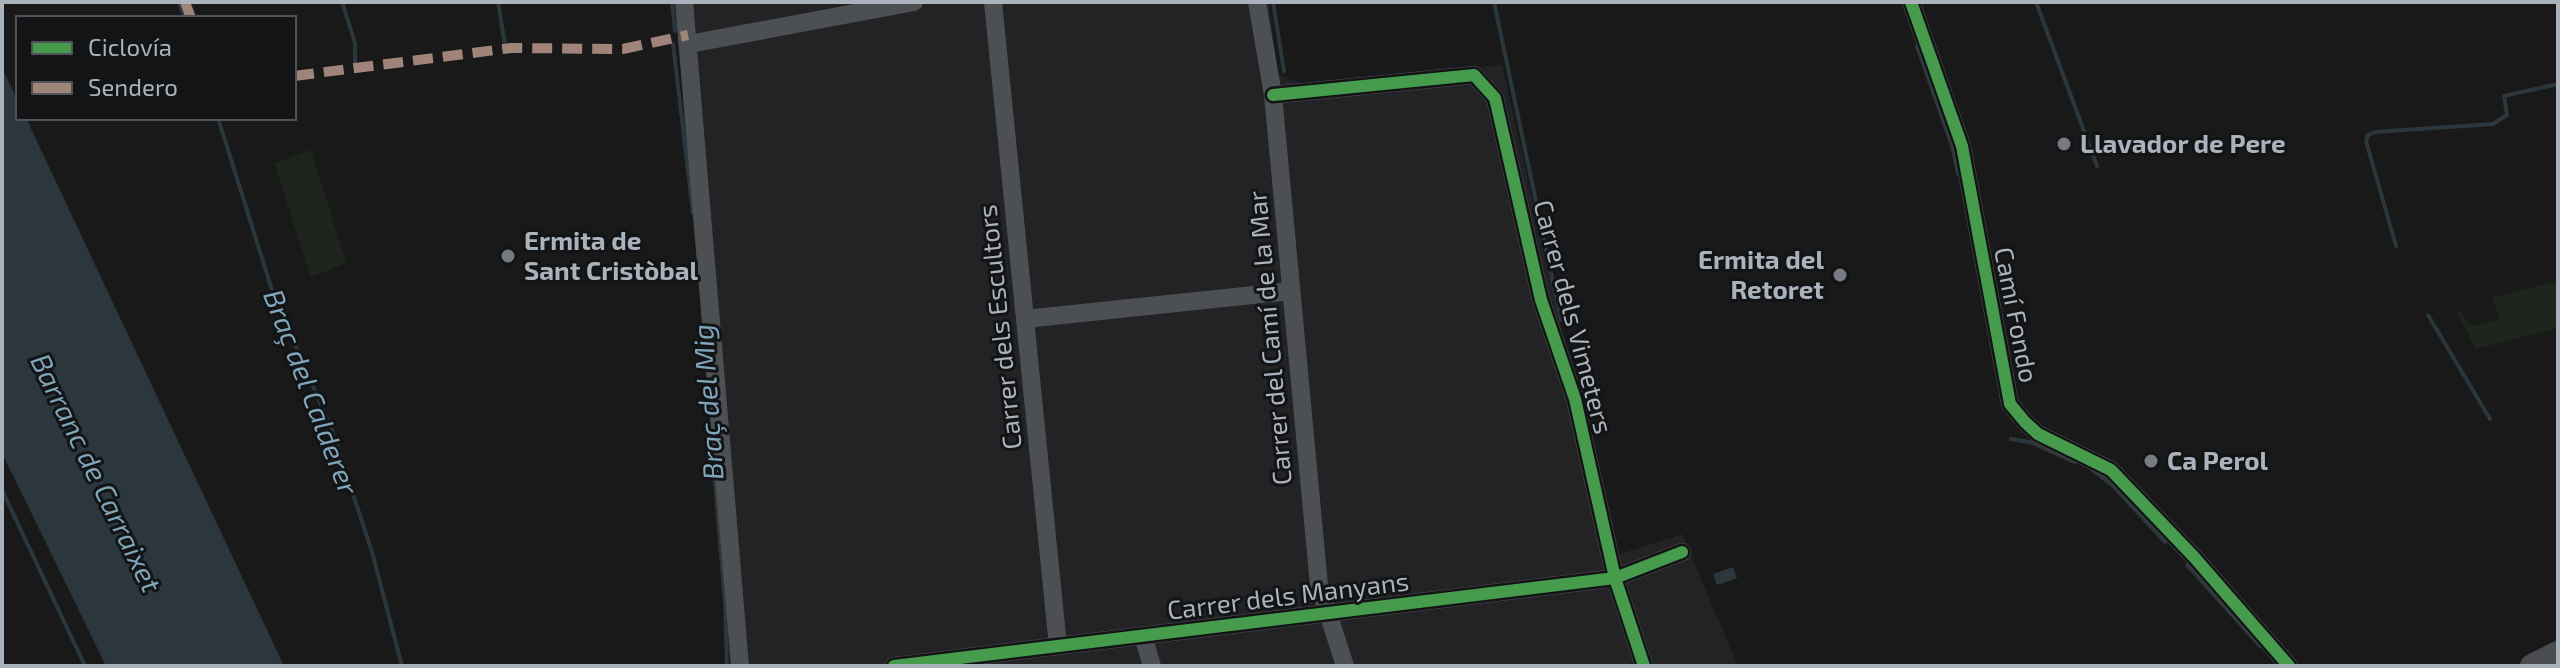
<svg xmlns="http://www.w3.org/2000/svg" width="2560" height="668" font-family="'Exo 2',sans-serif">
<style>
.built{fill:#232326}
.green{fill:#1d251d}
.water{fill:#2b373d}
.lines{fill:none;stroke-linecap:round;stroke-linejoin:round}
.stream{stroke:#2b373d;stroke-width:4}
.minor{stroke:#4d5053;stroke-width:18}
.major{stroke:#4b4c4f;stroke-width:24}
.quiet{stroke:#a18479;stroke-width:10;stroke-dasharray:20 10;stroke-linecap:butt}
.cycleway-casing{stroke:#131416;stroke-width:17}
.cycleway{stroke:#469c4c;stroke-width:12}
.poi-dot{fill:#777c83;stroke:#131416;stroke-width:3}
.labels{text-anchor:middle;stroke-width:6;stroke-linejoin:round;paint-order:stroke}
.poi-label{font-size:26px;font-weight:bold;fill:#aab2bc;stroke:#131416;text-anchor:start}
.street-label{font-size:26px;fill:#aab2bc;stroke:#131416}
.water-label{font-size:28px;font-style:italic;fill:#7ea5b9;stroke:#131416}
</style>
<rect width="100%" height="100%" fill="#19191a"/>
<!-- built -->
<path class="built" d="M676,2H1269L1278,75L1305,84L1502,65L1560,322L1617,555L1682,534L1738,666H730L701,251Z"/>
<!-- green -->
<path class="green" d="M311,150L346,263L311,277L274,163Z
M2558,281V328L2476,349L2457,313L2460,311L2471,326L2496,321L2499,317L2492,298Z"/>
<!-- water -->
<path class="water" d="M2,68L18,101V118H26L284,666H106L2,453Z
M1733,567L1737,578L1717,585L1713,574Z"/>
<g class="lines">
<!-- stream -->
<path class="stream" d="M179,2L185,18
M342,2L355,43V66
M498,2L505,45
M672,2L675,31
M1273,2L1284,71
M1494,2L1561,320
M2036,2L2097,166
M673,44L693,213
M1917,46L1953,149L1958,174
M218,118L272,290L333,433L372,552L402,666
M2396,246L2366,141L2368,135L2375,132L2493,124L2507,115L2504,96L2558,84
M2428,315L2490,419
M2011,439L2030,442L2074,462
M713,457L725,602L727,666
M2093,470L2113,486L2165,542
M2,490L85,666
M2187,565L2260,646"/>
<!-- minor -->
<path class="minor" d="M684,2L740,666
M993,2L1058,646
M1257,2L1273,95L1319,585L1345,666
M1911,2L1962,146L2010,404L2025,422L2038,434L2111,470L2194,557L2289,666
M689,44L914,2
M1273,95L1474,75L1495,98L1541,300L1575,399L1615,578L1644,666
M1025,319L1291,291
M1143,636L1152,666
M894,666L1615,578L1682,552"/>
<!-- major -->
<path class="major" d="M2532,666L2558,653"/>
<!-- quiet -->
<path class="quiet" d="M185,2L191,18
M294,76L511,48L623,49L688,35"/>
<defs>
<path id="cycleway" d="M1911,2L1962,146L2010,404L2025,422L2038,434L2111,470L2194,557L2289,666
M1273,95L1474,75L1495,98L1541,300L1575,399L1615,578L1644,666
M894,666L1615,578L1682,552"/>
</defs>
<!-- cycleway casing -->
<use href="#cycleway" class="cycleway-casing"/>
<!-- cycleway -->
<use href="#cycleway" class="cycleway"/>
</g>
<!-- markers -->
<g class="poi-dot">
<circle cx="2064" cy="144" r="8"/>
<circle cx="508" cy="256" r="8"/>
<circle cx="1840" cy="275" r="8"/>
<circle cx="2151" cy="461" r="8"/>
</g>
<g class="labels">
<!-- poi labels -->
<g class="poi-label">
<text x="2080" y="153">Llavador de Pere</text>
<text x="524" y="250">Ermita de<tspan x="524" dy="30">Sant Cristòbal</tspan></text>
<text x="1824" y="269" text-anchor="end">Ermita del<tspan x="1824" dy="30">Retoret</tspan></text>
<text x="2167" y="470">Ca Perol</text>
</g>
<!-- street labels -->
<g class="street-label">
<text transform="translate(2016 315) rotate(79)" y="9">Camí Fondo</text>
<text transform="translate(1573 317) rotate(75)" y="9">Carrer dels Vimeters</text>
<text transform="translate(1000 327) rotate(-96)" y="9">Carrer dels Escultors</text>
<text transform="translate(1270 338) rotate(-95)" y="9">Carrer del Camí de la Mar</text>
<text transform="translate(1288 596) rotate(-7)" y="9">Carrer dels Manyans</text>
</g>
<!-- water labels -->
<g class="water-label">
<text transform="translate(311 392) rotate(69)" y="10">Braç del Calderer</text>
<text transform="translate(708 402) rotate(-94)" y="10">Braç del Mig</text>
<text transform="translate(96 473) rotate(64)" y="10">Barranc de Carraixet</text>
</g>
</g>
<!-- border -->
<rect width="2560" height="668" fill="none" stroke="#aab2bc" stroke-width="8"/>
<!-- legend -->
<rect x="16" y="16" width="280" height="104" fill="#131416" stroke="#4f5358" stroke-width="2"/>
<rect x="32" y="42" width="40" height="12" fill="#469c4c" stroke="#4f5358" stroke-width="2"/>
<text x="88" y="56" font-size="24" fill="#aab2bc">Ciclovía</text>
<rect x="32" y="82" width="40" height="12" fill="#a18479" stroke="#4f5358" stroke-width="2"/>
<text x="88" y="96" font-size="24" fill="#aab2bc">Sendero</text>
</svg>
